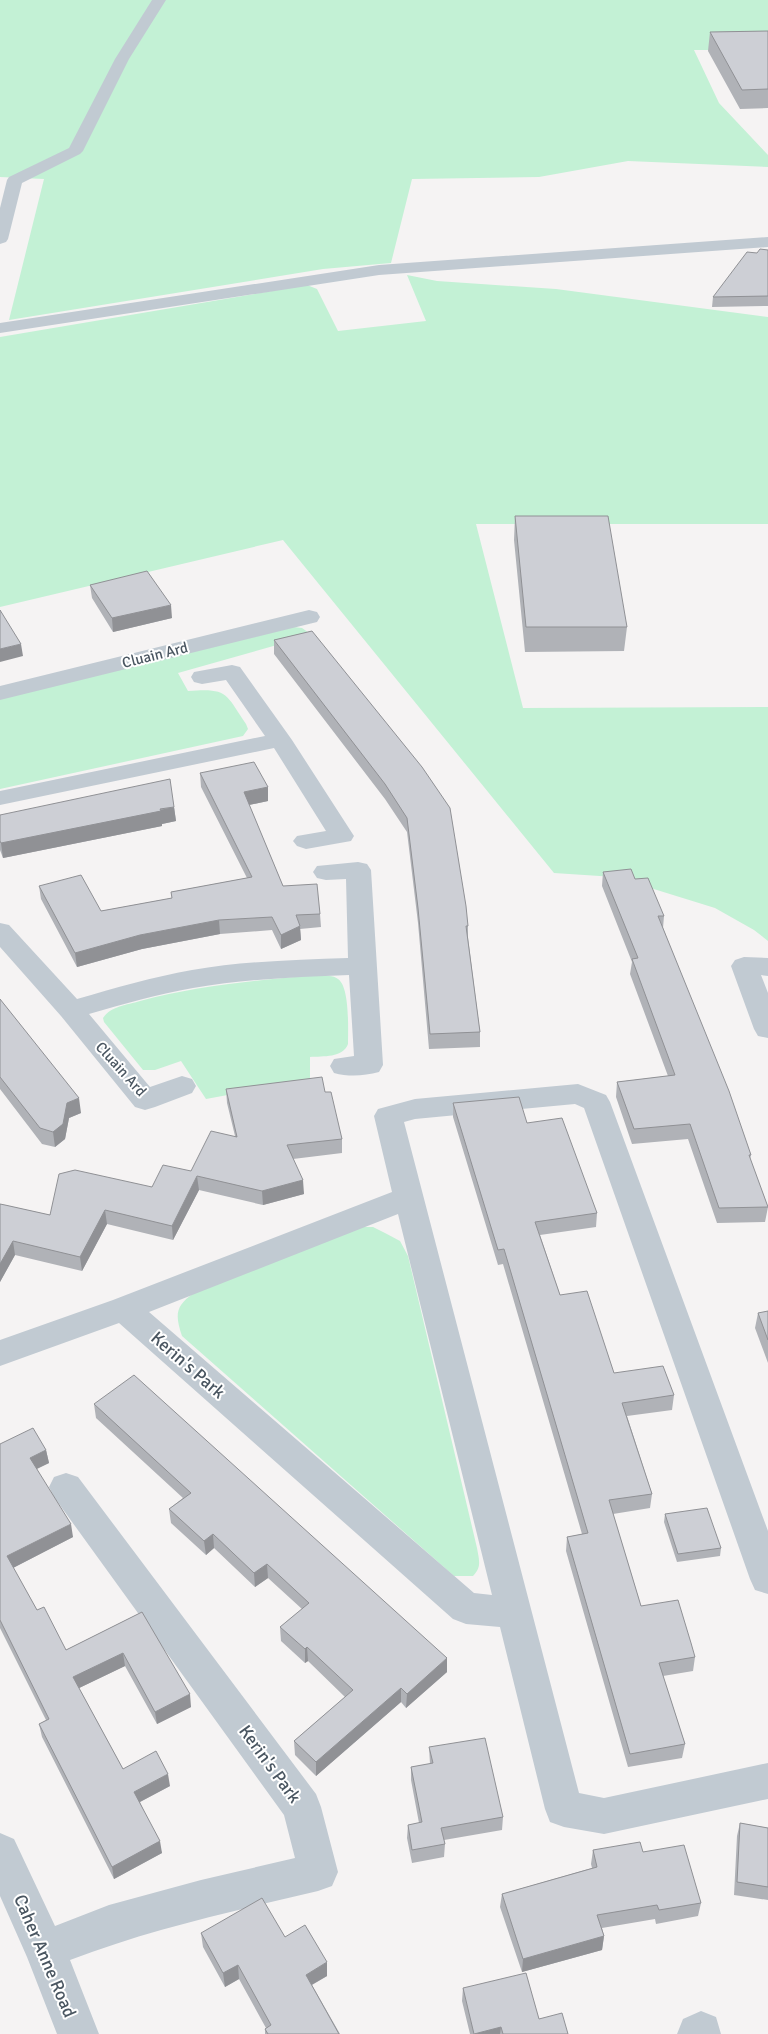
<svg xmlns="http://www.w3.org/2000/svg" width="768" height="2034" font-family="Signika,sans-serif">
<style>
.green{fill:#c3f1d5}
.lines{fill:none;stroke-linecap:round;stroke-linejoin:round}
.minor{fill:#c1cad2;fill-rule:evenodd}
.wall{fill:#b0b2b7}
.shaded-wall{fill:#909195}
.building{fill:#cdcfd5;stroke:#909195}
.labels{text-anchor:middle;stroke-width:4;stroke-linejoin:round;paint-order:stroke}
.street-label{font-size:15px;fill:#4a5661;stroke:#fff}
.near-street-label{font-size:18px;fill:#4a5661;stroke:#fff}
</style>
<rect width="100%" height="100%" fill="#f5f3f3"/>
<!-- green -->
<path class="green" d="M0,0H768V50H694L719,103L768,155V167L628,161L539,177L412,179L391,263L323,269L9,320L44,179L0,177Z
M407,275L437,281L556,289L768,317V524H476L523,708L768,707V941L754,930L715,908L615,877L554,873L283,540L0,607V337L307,285L317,289L338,331L426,321Z
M294,627L302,628L312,635L178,673L188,691C228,688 225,693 246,724L248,729L243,736L0,789V699Z
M319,975C326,976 333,975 338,979C350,987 348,1030 348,1044C343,1058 323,1056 310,1057V1080L206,1099L181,1061L155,1070H143L104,1022L103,1018C111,1006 127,1005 140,1001C199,985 258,980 319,975Z
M356,1227H373L385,1233L400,1241L408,1256L477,1548C479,1560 482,1567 473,1576H454L182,1336C175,1315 175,1306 194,1293Z"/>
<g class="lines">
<!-- minor -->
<path class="minor" d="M152,0H166L129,59L83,151L80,154L22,183L8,239L6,242L0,244V208L7,180L9,177L69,148L115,59Z
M768,237V247L379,275L0,333V323L379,265Z
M309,610L317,612L320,617L317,622L0,700V686Z
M232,665L240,667L292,740L354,836L351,841L306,849L297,846L293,841L297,836L326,831L274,748L0,805V791L265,736L226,680L202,684L194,682L191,677L194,672Z
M358,862L367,864L371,870L383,1065L379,1072C364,1076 349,1077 334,1073L330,1066L334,1059L354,1056L349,975C297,977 245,979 193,988C158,994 124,1004 89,1014L150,1087L182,1076L192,1079L196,1086L192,1093L155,1107L145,1110L135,1107L61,1016L0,947V923L9,925L77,999C115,988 153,977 192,970C244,961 296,960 348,958L346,879L326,880L317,878L313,872L317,866Z
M744,957L768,958V976L761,975L768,993V1038L758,1036L754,1029L731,966L735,960Z
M578,1084L606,1095L610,1102L768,1531V1594L755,1590L750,1579L584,1108L575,1104L415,1119L404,1122L579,1793L604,1798L768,1763V1799L604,1834L564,1827L550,1822L545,1809L500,1627L466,1624L453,1619L119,1323L0,1366V1340L113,1300L392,1192L374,1116L378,1109L415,1099ZM398,1214L492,1595L474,1593L149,1312Z
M66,1473L78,1477L316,1794L321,1807L338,1872L332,1886L318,1891C234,1911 150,1929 70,1960L99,2034H57L27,1957L0,1896V1833L14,1839L55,1926L109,1905L201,1880L295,1858L284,1815L54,1497L49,1487L54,1477Z
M701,2011L716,2017L721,2034H677L683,2019Z"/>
</g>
<!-- wall -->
<path class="wall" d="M768,31V108L740,109L708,51L710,32Z
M768,250V306L712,307L713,297L757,253Z
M515,516L627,627L624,651L525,652L514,540Z
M90,585L172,618L113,632L92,598Z
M312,631L468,926V938L480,1032V1047L429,1049L418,923L407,832L385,799L274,654V640Z
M200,773L268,787V801L249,805L283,886L320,914L321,927L300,929L301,940L281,949L272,930L220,934L142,949L77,967L41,899L39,886L101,911L172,898L171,892L247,878L201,787Z
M174,807L176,821L162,824V826L3,858L0,850V815Z
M603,872L635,879L664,916L663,928L751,1155L750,1159L768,1207L765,1222L717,1223L688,1139L632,1144L616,1097L617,1082L668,1076L630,974L632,962L602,886Z
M0,999L81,1113L69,1118L65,1139L55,1147L42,1144L0,1089Z
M226,1089L325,1092L342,1139V1153L293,1159L304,1194L263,1205L199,1190L173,1240L107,1224L82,1271L15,1255L0,1282V1204L50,1215L152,1187L191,1171L235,1136L227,1103Z
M453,1103L527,1123L597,1213L596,1227L540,1235L560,1295L614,1373L674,1395L672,1410L627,1416L652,1494L650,1508L613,1514L641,1606L695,1657L693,1671L663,1676L685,1744L682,1758L628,1767L566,1551L567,1537L582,1534L503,1264L498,1265L453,1117Z
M768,1311V1363L755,1328L758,1313Z
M94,1404L447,1672L406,1708L401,1702L316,1776L295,1755L294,1741L345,1697L308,1661L305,1663L281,1641L280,1627L302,1609L268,1578L255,1587L214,1548L206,1555L171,1523L169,1509L183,1498L96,1418Z
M0,1444L46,1450L49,1463L37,1469L73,1537L13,1568L37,1610L66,1650L142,1612L191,1707L157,1724L125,1666L79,1688L123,1769L170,1786L140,1802L162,1853L114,1879L42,1737L39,1724L46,1720L0,1628Z
M665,1514L721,1548L720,1556L677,1562L664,1522Z
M429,1747L503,1817L502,1830L444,1840L445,1844L444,1857L412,1863L407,1838L408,1825L419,1823L411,1780V1767L430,1764Z
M740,1823L768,1828V1900L734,1895L737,1836Z
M593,1850L643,1852L701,1903L698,1916L656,1924L655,1919L602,1928L604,1936L602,1950L522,1972L500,1907L502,1894L592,1868L591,1864Z
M201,1933L285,1937L327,1976L312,1985L340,2034H265V2029L266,2028L239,1979L225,1987L203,1947Z
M463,1988L539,2019L568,2034H470L462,2001Z"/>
<!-- shaded-wall -->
<path class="shaded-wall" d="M171,605L172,618L113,632L112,618Z
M21,644L23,656L0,662V649Z
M268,787V801L244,806V792Z
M174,807L176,821L162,824V826L3,858L1,843Z
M219,920L220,934L142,949L77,967L75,953L140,935Z
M300,926L301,940L281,949V935Z
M79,1098L81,1113L69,1118L65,1139L55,1147L53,1132L67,1103Z
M197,1176L199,1190L173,1240L172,1226Z
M303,1180L304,1194L263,1205L262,1191Z
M105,1210L107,1224L82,1271L80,1257Z
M13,1241L15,1255L0,1282V1264Z
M46,1450L49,1463L32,1471L30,1458Z
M71,1524L73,1537L9,1570L7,1556Z
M213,1534L214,1548L206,1555L204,1541Z
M267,1564L268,1578L255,1587L254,1573Z
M307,1647L308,1661L305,1663V1649Z
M123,1653L125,1666L75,1690L73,1677Z
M447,1658V1672L406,1708L407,1694Z
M401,1688V1702L316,1776V1762Z
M190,1694L191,1707L157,1724L155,1712Z
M168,1774L170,1786L136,1804L134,1792Z
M160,1841L162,1853L114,1879L112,1867Z
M604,1936L602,1950L522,1972L523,1959Z
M327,1962V1976L306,1988V1975Z
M238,1965L239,1979L225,1987L223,1973Z
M501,2027L500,2034H474Z"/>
<!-- building -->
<path class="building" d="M768,31V89L742,90L710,32Z
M760,249L768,250V296L713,297L747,252L757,253Z
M515,516H608L627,627H526Z
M147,571L171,605L112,618L90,585Z
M0,610L21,644L0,649Z
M312,631L422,767L450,808L466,906L468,926H466L480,1032L430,1034L418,908L407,818L385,784L274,640Z
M254,762L268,787L244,792L283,886L317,884L320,914L296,915L300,926L281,935L272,917L219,920L140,935L75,953L39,886L81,875L101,911L172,898L171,892L252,877L200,773Z
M170,779L174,807L160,809L161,811L1,843L0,841V815Z
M631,869L635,879L648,878L664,916H658L729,1091L751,1155H749L768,1207L719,1208L690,1124L634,1129L617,1082L675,1075L632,959L638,958L603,872Z
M0,999L79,1098L67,1103L63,1124L53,1132L40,1128L0,1077Z
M322,1077L325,1092H331L342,1139L287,1145L303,1180L262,1191L197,1176L172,1226L105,1210L80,1257L13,1241L0,1264V1204L5,1205L50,1215L59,1174L75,1170L152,1187L163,1165L191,1171L211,1131L237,1137L226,1089Z
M519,1097L527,1123L562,1118L597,1213L535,1222L560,1295L587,1291L614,1373L663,1366L674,1395L622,1403L652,1494L609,1500L641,1606L678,1600L691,1643L695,1657L659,1663L685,1744L630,1754L567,1537L588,1533L504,1249L498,1250L453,1103Z
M768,1311V1340L758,1313Z
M134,1375L447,1658L407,1694L401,1688L316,1762L294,1741L353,1690L307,1647L305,1649L280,1627L309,1603L267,1564L254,1573L213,1534L204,1541L169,1509L191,1493L94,1404Z
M33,1428L46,1450L30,1458L71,1524L7,1556L37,1610L44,1607L66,1650L142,1612L190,1694L155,1712L123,1653L73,1677L123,1769L156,1751L168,1774L134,1792L160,1841L112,1867L39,1724L49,1719L0,1620V1444Z
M707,1508L721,1548L678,1554L665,1514Z
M485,1738L503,1817L441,1828L445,1844L412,1850L408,1825L422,1822L411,1767L433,1763L429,1747Z
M740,1823L768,1828V1887L737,1882Z
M640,1842L643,1852L684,1845L701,1903L659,1910L657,1905L597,1915L604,1936L523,1959L502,1894L597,1867L593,1850Z
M262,1898L285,1937L305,1925L327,1962L306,1975L339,2034H268L265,2029L271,2025L238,1965L223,1973L201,1933Z
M526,1973L539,2019L562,2013L568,2034H503L501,2027L474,2034L463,1988Z"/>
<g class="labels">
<!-- street labels -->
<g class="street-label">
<text transform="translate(155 655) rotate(-14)" y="5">Cluain Ard</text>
<text transform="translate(121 1069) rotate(48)" y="5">Cluain Ard</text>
</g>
<!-- near-street labels -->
<g class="near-street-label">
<text transform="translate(188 1365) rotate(41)" y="6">Kerin's Park</text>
<text transform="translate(270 1764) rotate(54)" y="6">Kerin's Park</text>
<text transform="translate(45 1956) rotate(67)" y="6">Caher Anne Road</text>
</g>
</g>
</svg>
